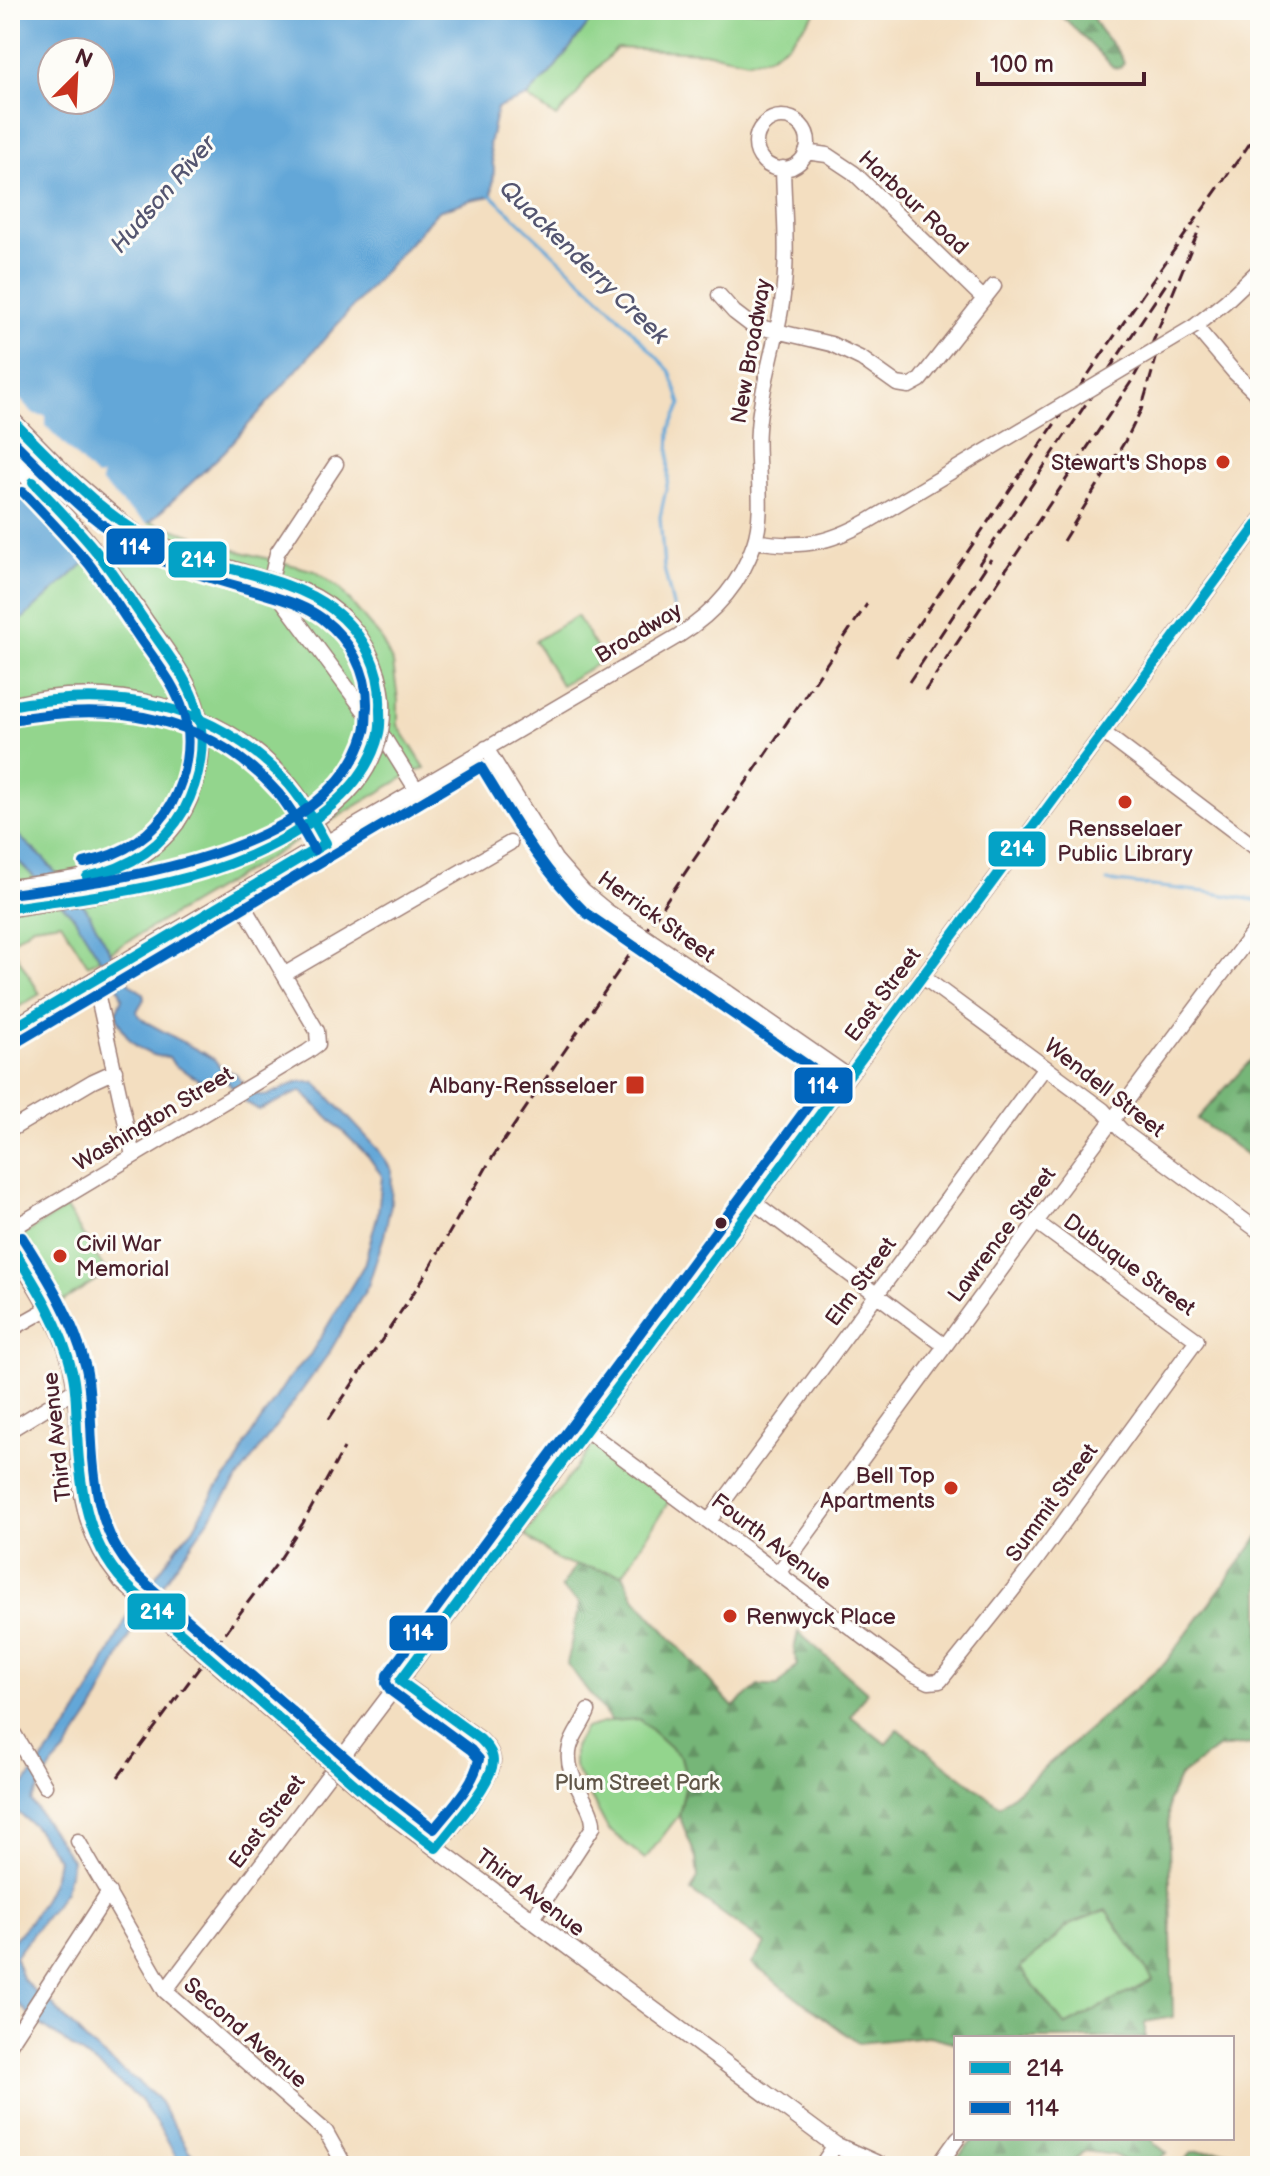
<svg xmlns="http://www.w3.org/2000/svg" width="1270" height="2176" font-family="'Balsamiq Sans',sans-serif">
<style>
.green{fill:#93d58d;stroke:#6e7a5c;stroke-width:2}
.forest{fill:url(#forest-firs);stroke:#606a52;stroke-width:2;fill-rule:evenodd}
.water{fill:#64a7d8;stroke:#576382;stroke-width:2;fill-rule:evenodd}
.pier{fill:#f3dec0}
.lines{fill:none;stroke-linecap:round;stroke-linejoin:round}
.stream{stroke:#64a7d8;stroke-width:3}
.minor-casing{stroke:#9e7e76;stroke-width:17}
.major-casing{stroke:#9e7e76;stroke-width:19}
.minor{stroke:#fff;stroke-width:14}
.major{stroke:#fff;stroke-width:16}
.rail{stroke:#4a1f2b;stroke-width:3;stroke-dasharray:12 6;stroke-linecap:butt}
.minor-bridge-casing{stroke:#9e7e76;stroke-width:17;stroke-linecap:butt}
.major-bridge-casing{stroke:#9e7e76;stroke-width:19;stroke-linecap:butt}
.minor-bridge{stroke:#fff;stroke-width:14}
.major-bridge{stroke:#fff;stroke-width:16}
.bus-1-casing{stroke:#fdfcf7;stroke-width:16}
.bus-2-casing{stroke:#fdfcf7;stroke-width:16}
.bus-1{stroke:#04a2c6;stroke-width:10}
.bus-2{stroke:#0065bd;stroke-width:10}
.poi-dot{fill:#c8321e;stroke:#fdfcf7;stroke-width:3}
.bus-dot{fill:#4a1f2b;stroke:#fdfcf7;stroke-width:3}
.labels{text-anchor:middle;stroke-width:6;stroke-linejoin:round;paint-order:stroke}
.street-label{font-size:22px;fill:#4a1f2b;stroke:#fdfcf7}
.poi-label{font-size:22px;fill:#4a1f2b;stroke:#fdfcf7;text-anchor:end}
.park-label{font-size:22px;fill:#605648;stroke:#fdfcf7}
.water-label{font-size:24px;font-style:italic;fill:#545570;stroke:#fdfcf7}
.line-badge{stroke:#fdfcf7;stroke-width:3}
.badge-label{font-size:22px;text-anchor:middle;font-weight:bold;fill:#fff}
</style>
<defs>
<pattern id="forest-firs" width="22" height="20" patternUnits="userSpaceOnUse" patternTransform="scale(2)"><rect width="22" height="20" fill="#76b678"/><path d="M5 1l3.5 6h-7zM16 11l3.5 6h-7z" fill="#639363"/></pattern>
</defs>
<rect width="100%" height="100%" fill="#fdfcf7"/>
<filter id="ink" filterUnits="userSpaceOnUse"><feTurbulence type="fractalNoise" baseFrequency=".0125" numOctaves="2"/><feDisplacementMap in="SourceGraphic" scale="16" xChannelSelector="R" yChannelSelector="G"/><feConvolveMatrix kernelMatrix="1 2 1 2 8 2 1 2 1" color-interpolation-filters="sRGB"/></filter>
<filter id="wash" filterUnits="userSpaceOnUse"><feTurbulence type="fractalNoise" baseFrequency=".006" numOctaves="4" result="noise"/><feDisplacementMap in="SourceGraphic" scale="32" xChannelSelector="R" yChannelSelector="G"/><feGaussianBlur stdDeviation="1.8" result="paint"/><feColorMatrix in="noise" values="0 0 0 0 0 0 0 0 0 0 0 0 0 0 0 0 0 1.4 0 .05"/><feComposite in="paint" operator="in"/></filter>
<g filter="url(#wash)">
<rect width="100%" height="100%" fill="#f3dec0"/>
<!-- green -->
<path class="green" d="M599,10H818L789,43L768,57L748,61L704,52L617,48L587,79L574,99L556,117L527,97L552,71Z
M141,510L151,522L242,552L315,571L340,589L380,637L393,663L398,700V725L425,768L415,771L88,965L61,922L33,926L10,943V618Z
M577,616L604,660L561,685L535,641Z
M10,944L40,994L10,1012Z
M66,1208L107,1273L63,1301L22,1236Z
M593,1445L669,1501L623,1574L560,1562L525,1535Z
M639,1718L681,1756L687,1780L679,1815L645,1859L608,1829L574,1766V1747L585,1728L611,1721Z
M1106,1910L1154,1980L1065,2026L1020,1968L1072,1923Z"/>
<!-- forest -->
<path class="forest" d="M1056,10H1091C1095,33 1117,43 1124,63L1120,68L1113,67Z
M1260,1050V1164L1197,1119Z
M1260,1535V1743L1218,1748L1179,1777L1168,1801L1173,2017L1145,2022V2038H956V2043L929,2036L858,2043L752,1964L765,1944L691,1891L698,1878L696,1858L679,1815L687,1780L681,1757L639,1719L611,1721L567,1664L579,1603L561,1588L576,1565L623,1574L633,1596L733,1707L758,1686H778L797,1665L794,1650L798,1632L867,1692L851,1716L886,1744L898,1729L1000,1806L1165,1663ZM1106,1910L1153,1980L1065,2026L1020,1968L1072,1923Z
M975,2138H1152L1154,2143L1167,2153L1151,2166H1134L1114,2155L1084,2151L1068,2166H950Z
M1233,2151L1235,2166H1178L1193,2152Z"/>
<!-- water -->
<path class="water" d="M21,10H599L552,71L527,97L497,108L489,145L494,169L492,196L471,200L438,211L224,452L151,521L89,559L10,630V23ZM52,52H100V100H52Z
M10,828L44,859L86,908L124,976L131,985L143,993L144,999L137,1011L138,1015L146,1022L214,1059L221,1068L236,1074L251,1093L266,1096L300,1081L316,1083L378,1149L392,1171L391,1204L384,1236L368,1286L329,1353L228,1492L134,1626L93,1711L65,1752L52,1766L31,1801L72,1860L65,1891L15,1957L22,1978L35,1992L52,2004L87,2042L157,2098L189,2151L204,2166H181L164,2135L140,2100L103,2069L37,2022L10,1996V1944C32,1921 53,1891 58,1859L33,1825L11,1807L20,1790L71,1723L90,1691L129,1613L180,1543L193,1529L215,1490L236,1465L246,1443L290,1376L310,1355L364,1265L378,1213L382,1176L368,1156L301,1091L259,1110L244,1101L226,1080L217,1078L201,1081L174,1065L169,1057C142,1058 123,1038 116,1013L122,998L119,989L74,917L10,853Z"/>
<!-- pier -->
<path class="pier" d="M10,389L34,414L46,416V426L96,477L102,476L101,482L124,506L151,526L90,564L56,526H52V522L10,480Z"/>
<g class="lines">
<!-- stream -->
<path class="stream" d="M491,195L609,306L670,371L681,404L670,429L668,480L660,517L664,568L675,614
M1107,881L1206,892L1260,901"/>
</g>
</g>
<g filter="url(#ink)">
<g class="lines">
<defs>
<path id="minor" d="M756 143a26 26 0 1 1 52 0a26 26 0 1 1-52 0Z
M806,152L827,155L854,173L984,299
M1260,269L1225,302L1195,326L1234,372L1260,397
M719,295L734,312L751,325L831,344L862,359L897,384L909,386L920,380L994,286
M336,464L277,553L270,584L383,736L416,789
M756,541C804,550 836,541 877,516
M1104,733L1260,851
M486,748L520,803
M326,843L678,636C713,614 741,584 754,544C766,510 755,465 758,429C761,386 776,345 782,303C789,255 784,215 783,168
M285,974L510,843
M923,977L1103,1110L1121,1130L1260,1232
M94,979L133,1156
M727,992L848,1076
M10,1130L93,1081L115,1071
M755,1203L945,1346
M10,1230L307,1052L318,1044L317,1031L237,895
M10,1330L49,1308
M10,1430L75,1390
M586,1430L913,1674L929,1682L940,1681L1031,1567L1197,1340L1036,1222
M709,1521L1045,1067
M779,1572L1036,1222L1260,923
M400,1681L480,1739C486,1745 493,1752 493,1761C494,1779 449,1832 436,1848
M10,1727L45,1786
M78,1841L165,1991L326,2132L345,2166
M532,1920L593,1827C595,1805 562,1777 570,1747C573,1735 583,1724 588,1711
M165,1991L400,1681L1260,521
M10,2044L109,1892
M821,2166L835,2145
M938,2166L958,2138"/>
<path id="major" d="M10,418L67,476
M10,459L63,514
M10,706C106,682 218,704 286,781C302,799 314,821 326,843L10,1030
M10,888C74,879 134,879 176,823
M10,908C96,895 174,886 254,852
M10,1244C35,1285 66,1328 74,1377C84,1443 69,1500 108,1562
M386,1811L835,2145L882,2166"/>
</defs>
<!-- minor casing -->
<use href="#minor" class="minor-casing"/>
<!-- major casing -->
<use href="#major" class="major-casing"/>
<!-- minor -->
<use href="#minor" class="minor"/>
<!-- major -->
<use href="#major" class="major"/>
<!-- rail -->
<path class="rail" d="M1234,167L1260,128
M1063,541L1127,438L1141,410L1160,345
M979,564L1170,278
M896,657L1143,294L1238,160
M909,682L991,559
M925,691L1133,379L1152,344L1200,227
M329,1419L426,1274L490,1161L867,604
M118,1777L278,1562L303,1523L344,1448"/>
<defs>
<path id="minor-bridge" d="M877,516L1195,326
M520,803L555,859L584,892L607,911L727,992"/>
<path id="major-bridge" d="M67,476L123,524L148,541L176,552L302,591C378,623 409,717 355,784C329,816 290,835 254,852
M63,514C94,547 120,583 145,621C159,641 175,661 186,683C210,729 204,780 176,823
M108,1562L122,1581L145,1601L386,1811"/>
</defs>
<!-- minor-bridge casing -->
<use href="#minor-bridge" class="minor-bridge-casing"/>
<!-- major-bridge casing -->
<use href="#major-bridge" class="major-bridge-casing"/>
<!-- minor-bridge -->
<use href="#minor-bridge" class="minor-bridge"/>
<!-- major-bridge -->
<use href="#major-bridge" class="major-bridge"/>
<defs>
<path id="bus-1" d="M10,418C59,467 108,524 174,551C222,571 292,577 332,609C364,633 382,669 380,709C380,716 381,725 379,733C372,765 350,791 325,811C238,882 117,893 10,908
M33,482C56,506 78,529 99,555C118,579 133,605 151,630C168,655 188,679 197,709C207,742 200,779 184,810C163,847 128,868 87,877
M10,706C114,687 211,700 286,781C303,799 314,822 326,843L10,1030
M10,1244C35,1284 61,1324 72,1371C77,1391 76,1412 77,1433C80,1491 87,1549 133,1591L368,1796L436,1848C450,1830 493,1783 493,1761C493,1752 486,1745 480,1739L400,1681L1260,521"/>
<path id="bus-2" d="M10,438C58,486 106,539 170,564C201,577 235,585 268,595C287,601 306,606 323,619C350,640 368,672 367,707C366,715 367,724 365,731C331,855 116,880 10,894
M23,492C45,515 68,539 89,564C108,589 123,615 141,640C157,663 176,686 184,714C192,744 186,776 172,803C153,837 121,855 84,863
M13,720C111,701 208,714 278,793C292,810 303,830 314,850
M17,1042L481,767C513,819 542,870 586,913L828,1079L387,1675L386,1683L391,1691L471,1750L479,1759C474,1785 450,1809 434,1829L377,1785L142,1580C97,1539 93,1480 91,1423C90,1404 90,1386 86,1368C74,1320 48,1278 22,1237"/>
</defs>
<!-- bus-1 casing -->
<use href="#bus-1" class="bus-1-casing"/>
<!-- bus-2 casing -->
<use href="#bus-2" class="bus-2-casing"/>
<!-- bus-1 -->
<use href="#bus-1" class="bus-1"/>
<!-- bus-2 -->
<use href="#bus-2" class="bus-2"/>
</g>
</g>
<!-- markers -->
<g class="poi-dot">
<circle cx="1223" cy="462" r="8"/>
<circle cx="1125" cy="802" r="8"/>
<rect x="625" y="1075" width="20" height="20" rx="4"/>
<circle cx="60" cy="1256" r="8"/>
<circle cx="951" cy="1488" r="8"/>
<circle cx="730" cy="1616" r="8"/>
</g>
<circle class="bus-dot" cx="721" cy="1223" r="7"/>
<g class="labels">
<!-- street labels -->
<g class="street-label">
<text transform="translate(914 202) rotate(43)" y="8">Harbour Road</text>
<text transform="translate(750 351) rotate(-80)" y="8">New Broadway</text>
<text transform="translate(638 632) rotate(-31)" y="8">Broadway</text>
<text transform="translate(657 916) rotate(36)" y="8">Herrick Street</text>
<text transform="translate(882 994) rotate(-53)" y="8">East Street</text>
<text transform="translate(1105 1087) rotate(38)" y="8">Wendell Street</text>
<text transform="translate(153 1118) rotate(-31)" y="8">Washington Street</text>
<text transform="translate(1001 1234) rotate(-53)" y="8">Lawrence Street</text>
<text transform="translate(1130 1264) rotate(36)" y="8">Dubuque Street</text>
<text transform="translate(860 1281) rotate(-54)" y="8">Elm Street</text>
<text transform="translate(56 1437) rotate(-96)" y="8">Third Avenue</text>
<text transform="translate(1051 1502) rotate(-54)" y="8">Summit Street</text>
<text transform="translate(772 1541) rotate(37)" y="8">Fourth Avenue</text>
<text transform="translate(266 1821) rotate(-53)" y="8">East Street</text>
<text transform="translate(531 1892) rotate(37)" y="8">Third Avenue</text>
<text transform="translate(246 2032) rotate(41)" y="8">Second Avenue</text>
</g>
<!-- poi labels -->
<g class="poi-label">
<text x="1207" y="470">Stewart's Shops</text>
<text x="1125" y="836" text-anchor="middle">Rensselaer<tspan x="1125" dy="25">Public Library</tspan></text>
<text x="617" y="1093">Albany-Rensselaer</text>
<text x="76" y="1251" text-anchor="start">Civil War<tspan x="76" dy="25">Memorial</tspan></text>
<text x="935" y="1483">Bell Top<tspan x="935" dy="25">Apartments</tspan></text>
<text x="746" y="1624" text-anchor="start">Renwyck Place</text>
</g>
<!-- park labels -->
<g class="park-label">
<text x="637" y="1790">Plum Street Park</text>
</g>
<!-- water labels -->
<g class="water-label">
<text transform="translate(163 194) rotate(-49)" y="8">Hudson River</text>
<text transform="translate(584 262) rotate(44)" y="8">Quackenderry Creek</text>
</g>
</g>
<g class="line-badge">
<rect x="105" y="527" width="61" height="39" rx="8" fill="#0065bd"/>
<rect x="167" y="540" width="61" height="39" rx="8" fill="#04a2c6"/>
<rect x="987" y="830" width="60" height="38" rx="8" fill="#04a2c6"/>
<rect x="793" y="1066" width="61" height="39" rx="8" fill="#0065bd"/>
<rect x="126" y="1592" width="61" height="39" rx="8" fill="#04a2c6"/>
<rect x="388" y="1614" width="61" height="38" rx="8" fill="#0065bd"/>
</g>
<g class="badge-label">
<text x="135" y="554">114</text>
<text x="198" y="567">214</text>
<text x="1017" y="856">214</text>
<text x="823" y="1093">114</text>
<text x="157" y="1619">214</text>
<text x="418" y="1640">114</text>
</g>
<!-- margin -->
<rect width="1270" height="2176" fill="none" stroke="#fdfcf7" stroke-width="40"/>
<!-- legend -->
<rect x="954" y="2036" width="280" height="104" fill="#fdfcf7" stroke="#b5a4a5" stroke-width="2"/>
<rect x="970" y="2062" width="40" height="12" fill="#04a2c6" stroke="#b5a4a5" stroke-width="2"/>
<text x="1026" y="2076" font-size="24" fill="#4a1f2b">214</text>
<rect x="970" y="2102" width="40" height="12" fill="#0065bd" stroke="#b5a4a5" stroke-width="2"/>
<text x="1026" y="2116" font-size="24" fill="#4a1f2b">114</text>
<!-- north arrow -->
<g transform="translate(76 76) rotate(24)"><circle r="38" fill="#fdfcf7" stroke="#b5a4a5" stroke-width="2"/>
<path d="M0-6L14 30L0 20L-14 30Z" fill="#c8321e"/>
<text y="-12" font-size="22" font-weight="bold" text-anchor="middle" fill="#4a1f2b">N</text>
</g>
<!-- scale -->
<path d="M978 72v12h166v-12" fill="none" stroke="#4a1f2b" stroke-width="4"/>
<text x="990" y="72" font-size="24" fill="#4a1f2b" stroke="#fdfcf7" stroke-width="6" paint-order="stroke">100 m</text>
</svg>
